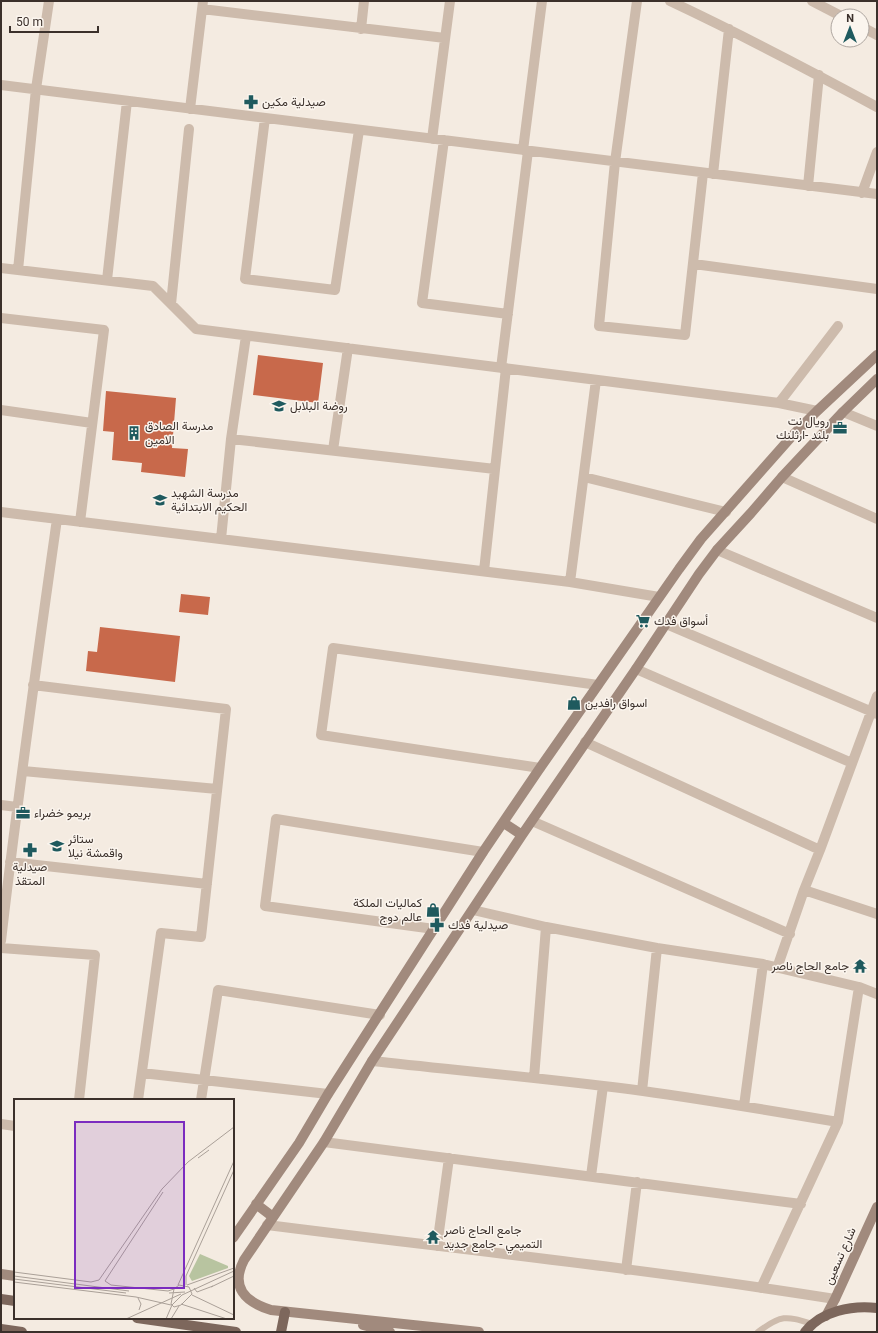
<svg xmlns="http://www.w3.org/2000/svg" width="878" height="1333" font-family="Roboto,Vazirmatn,sans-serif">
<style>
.building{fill:#c8694b}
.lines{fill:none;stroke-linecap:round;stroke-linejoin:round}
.service{stroke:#cdbbac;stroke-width:6}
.minor{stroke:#cdbbac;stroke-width:10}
.secondary{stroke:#a18a7d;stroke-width:10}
.primary{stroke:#7d675c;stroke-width:10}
.labels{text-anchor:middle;stroke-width:3;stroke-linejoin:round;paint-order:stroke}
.poi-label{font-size:12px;fill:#3b302b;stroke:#fbf5ee;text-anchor:start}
.street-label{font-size:12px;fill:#3b302b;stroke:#fbf5ee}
.inset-road{fill:none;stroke:#aaa098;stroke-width:1}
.view{fill:#7b2cbf;fill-opacity:0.15;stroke:#7b2cbf;stroke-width:2}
.inset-edge{fill:none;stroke:#3b302b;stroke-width:2}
</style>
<rect width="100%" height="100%" fill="#f4ebe1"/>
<!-- building -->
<path class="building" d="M258,355L323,363L318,403L253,395Z
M106,391L176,398L172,448L188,449L185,477L141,472L142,463L112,460L114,432L103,431Z
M181,594L210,597L208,615L179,612Z
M100,627L180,636L175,682L86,671L88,651L97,652Z"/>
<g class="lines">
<!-- service -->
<path class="service" d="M758,1332C782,1314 786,1316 813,1324"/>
<!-- minor -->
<path class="minor" d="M637,1L615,162L599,326L685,335L703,173
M670,1C740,34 809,70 877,107
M812,1L841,16
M202,9L445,38
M862,27L877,35
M361,29L364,1
M1,85L877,194
M190,109L203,1
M265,118L245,279L335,290L359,130
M432,139L450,1
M444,140L422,303L508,314
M523,150L542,1
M713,174L729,29
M808,186L819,75
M862,193L877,152
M694,264L877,289
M1,268L153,286L196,329L779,403L817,411
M18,270L36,89L49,1
M107,280L127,101
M171,304L189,129
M1,318L104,330L80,522
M501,368L528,151
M779,403L838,326
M1,410L92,423
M843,412L877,426
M231,439L495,469
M333,450L348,348
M584,477L726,512
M782,477L877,519
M1,512L570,582L659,597
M221,539L231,439L246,336
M717,550L877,618
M484,571L506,368
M570,582L596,380
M666,624L877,714
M636,669L852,763
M33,685L226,709L201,937L161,933L138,1100
M585,742L820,850
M540,768L321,735L333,648L598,685
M23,771L217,789
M1,805L17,807
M532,821L790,934
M10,862L207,884
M804,890L877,914
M473,910L546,927L657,948L763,964L859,987L877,994
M434,929L265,906L276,819L483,852
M1,941C17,800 37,660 57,519
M1,948L95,955L79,1100
M777,968L804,890L820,850L877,696
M372,1061C463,1071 553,1079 643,1091C708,1100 773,1111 838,1122
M142,1073L328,1094
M534,1078L546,927
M642,1091L657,948
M201,1100L218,990L380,1015
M744,1106L763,964
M1,1124L15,1126
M324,1142L801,1204
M591,1176L603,1086
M267,1225C457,1249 647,1269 835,1299
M437,1246L449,1158
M626,1270L637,1182
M761,1288L838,1122L859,987"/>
<!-- secondary -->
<path class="secondary" d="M504,823L522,835
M256,1204L273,1217
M233,1238L299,1143L328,1094L483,852L540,768L679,569L701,539L793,435L817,411L877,355
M1,1274L15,1276
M826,1316L835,1299L877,1207
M363,1325L390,1332
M479,1332L271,1310C245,1302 230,1287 244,1260L324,1142L372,1061L522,835L636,669L699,574L717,550L751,513L782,477L843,412L877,379"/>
<!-- primary -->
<path class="primary" d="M1,1299L15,1301
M137,1318L236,1332
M1,1329L22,1332
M281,1332L285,1312
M805,1332C821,1311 852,1305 877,1308"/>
</g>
<!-- icons -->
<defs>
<symbol id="pharmacy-bare" viewBox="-9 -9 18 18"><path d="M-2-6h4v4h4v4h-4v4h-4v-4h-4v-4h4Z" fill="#1f5a5e" stroke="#fbf5ee" stroke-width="2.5" paint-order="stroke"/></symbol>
<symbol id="school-bare" viewBox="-9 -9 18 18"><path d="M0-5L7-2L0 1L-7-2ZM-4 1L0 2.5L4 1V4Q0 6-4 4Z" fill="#1f5a5e" stroke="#fbf5ee" stroke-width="2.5" paint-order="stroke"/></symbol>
<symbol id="office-bare" viewBox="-9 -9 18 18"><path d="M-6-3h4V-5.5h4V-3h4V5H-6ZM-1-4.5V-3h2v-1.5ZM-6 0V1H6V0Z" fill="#1f5a5e" stroke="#fbf5ee" stroke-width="2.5" paint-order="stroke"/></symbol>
<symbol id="building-bare" viewBox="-9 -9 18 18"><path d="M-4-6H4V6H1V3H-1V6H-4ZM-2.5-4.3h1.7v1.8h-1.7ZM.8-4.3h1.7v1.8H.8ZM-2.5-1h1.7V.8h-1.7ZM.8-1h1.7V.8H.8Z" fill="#1f5a5e" stroke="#fbf5ee" stroke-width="2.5" paint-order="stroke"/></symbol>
<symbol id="supermarket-bare" viewBox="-9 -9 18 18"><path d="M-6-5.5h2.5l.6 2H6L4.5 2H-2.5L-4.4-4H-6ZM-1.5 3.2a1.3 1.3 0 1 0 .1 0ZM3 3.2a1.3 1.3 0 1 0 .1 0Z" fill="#1f5a5e" stroke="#fbf5ee" stroke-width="2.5" paint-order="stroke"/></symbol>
<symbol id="shop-bare" viewBox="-9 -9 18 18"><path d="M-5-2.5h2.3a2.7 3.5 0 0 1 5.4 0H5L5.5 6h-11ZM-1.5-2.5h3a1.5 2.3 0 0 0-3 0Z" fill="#1f5a5e" stroke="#fbf5ee" stroke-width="2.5" paint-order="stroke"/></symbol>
<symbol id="temple-bare" viewBox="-9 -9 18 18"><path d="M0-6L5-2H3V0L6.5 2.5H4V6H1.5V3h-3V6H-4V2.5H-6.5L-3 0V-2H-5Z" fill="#1f5a5e" stroke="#fbf5ee" stroke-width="2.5" paint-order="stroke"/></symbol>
</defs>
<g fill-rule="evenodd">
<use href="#pharmacy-bare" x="241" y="92" width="20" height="20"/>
<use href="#school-bare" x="269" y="396" width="20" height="20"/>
<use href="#office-bare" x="830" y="418" width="20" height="20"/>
<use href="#building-bare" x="124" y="423" width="20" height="20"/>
<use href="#school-bare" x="150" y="490" width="20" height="20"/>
<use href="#supermarket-bare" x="633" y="611" width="20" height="20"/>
<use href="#shop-bare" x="564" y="693" width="20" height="20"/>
<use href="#office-bare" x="13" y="803" width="20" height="20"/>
<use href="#school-bare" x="47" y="836" width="20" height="20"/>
<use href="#pharmacy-bare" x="20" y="840" width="20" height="20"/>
<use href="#shop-bare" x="423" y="900" width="20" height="20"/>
<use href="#pharmacy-bare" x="427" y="915" width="20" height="20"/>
<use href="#temple-bare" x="850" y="956" width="20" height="20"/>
<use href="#temple-bare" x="423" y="1227" width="20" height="20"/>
</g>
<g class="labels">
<!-- poi labels -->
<g class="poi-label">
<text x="262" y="106">صيدلية مكين</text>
<text x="290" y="410">روضة البلابل</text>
<text x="829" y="425" text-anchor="end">رويال نت<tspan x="829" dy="14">بلند -ارثلنك</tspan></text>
<text x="145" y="430">مدرسة الصادق<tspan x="145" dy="14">الامين</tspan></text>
<text x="171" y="497">مدرسة الشهيد<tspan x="171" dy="14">الحكيم الابتدائية</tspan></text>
<text x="654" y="625">أسواق فدك</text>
<text x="585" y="707">اسواق رافدين</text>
<text x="34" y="817">بريمو خضراء</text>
<text x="68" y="843">ستائر<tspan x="68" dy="14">واقمشة نيلا</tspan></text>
<text x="30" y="871" text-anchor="middle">صيدلية<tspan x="30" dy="14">المتقذ</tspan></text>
<text x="422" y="907" text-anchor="end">كماليات الملكة<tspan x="422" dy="14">عالم دوج</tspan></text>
<text x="448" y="929">صيدلية فدك</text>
<text x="849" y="970" text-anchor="end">جامع الحاج ناصر</text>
<text x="444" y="1234">جامع الحاج ناصر<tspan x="444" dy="14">التميمي - جامع جديد</tspan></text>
</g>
<!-- street labels -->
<g class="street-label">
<text transform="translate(840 1256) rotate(-66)" y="4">شارع تسعين</text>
</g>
</g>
<!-- overview -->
<g transform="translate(14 1099)">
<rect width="220" height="220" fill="#f4ebe1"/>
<path d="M186,155L214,167V169L178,182L175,177Z" fill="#b8c4a0"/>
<path class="inset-road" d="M184,59L195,51M149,93L91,182L97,186L154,192L160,190M0,173L77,183L85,181L148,90L174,63L220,28M0,177L115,192M0,180L112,194M0,183L122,198L157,206M164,186L220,62M165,186L175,188L178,195L167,206L160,208L157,205L160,190ZM172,186V177L220,71M173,186L220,169M197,188L220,177M180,189L183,193L199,187M155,194L171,193M178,196L220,216M124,199L127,205L125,211M167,205L213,220M112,220L167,195M152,220L158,206L168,196L220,172M157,220L165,207"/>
<path class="view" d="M61,23H170V189H61Z"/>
<rect width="220" height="220" class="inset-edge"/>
</g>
<!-- border -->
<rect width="878" height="1333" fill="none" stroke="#3b302b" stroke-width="4"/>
<!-- north arrow -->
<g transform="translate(850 28)"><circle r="19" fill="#fbf5ee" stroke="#aea6a0"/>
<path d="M0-3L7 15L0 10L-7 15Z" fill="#1f5a5e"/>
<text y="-6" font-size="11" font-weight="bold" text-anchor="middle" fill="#3b302b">N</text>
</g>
<!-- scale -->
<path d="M10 26v6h88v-6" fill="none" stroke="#3b302b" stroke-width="2"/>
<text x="16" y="26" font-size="12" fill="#3b302b" stroke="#fbf5ee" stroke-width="3" paint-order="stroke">50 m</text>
</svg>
